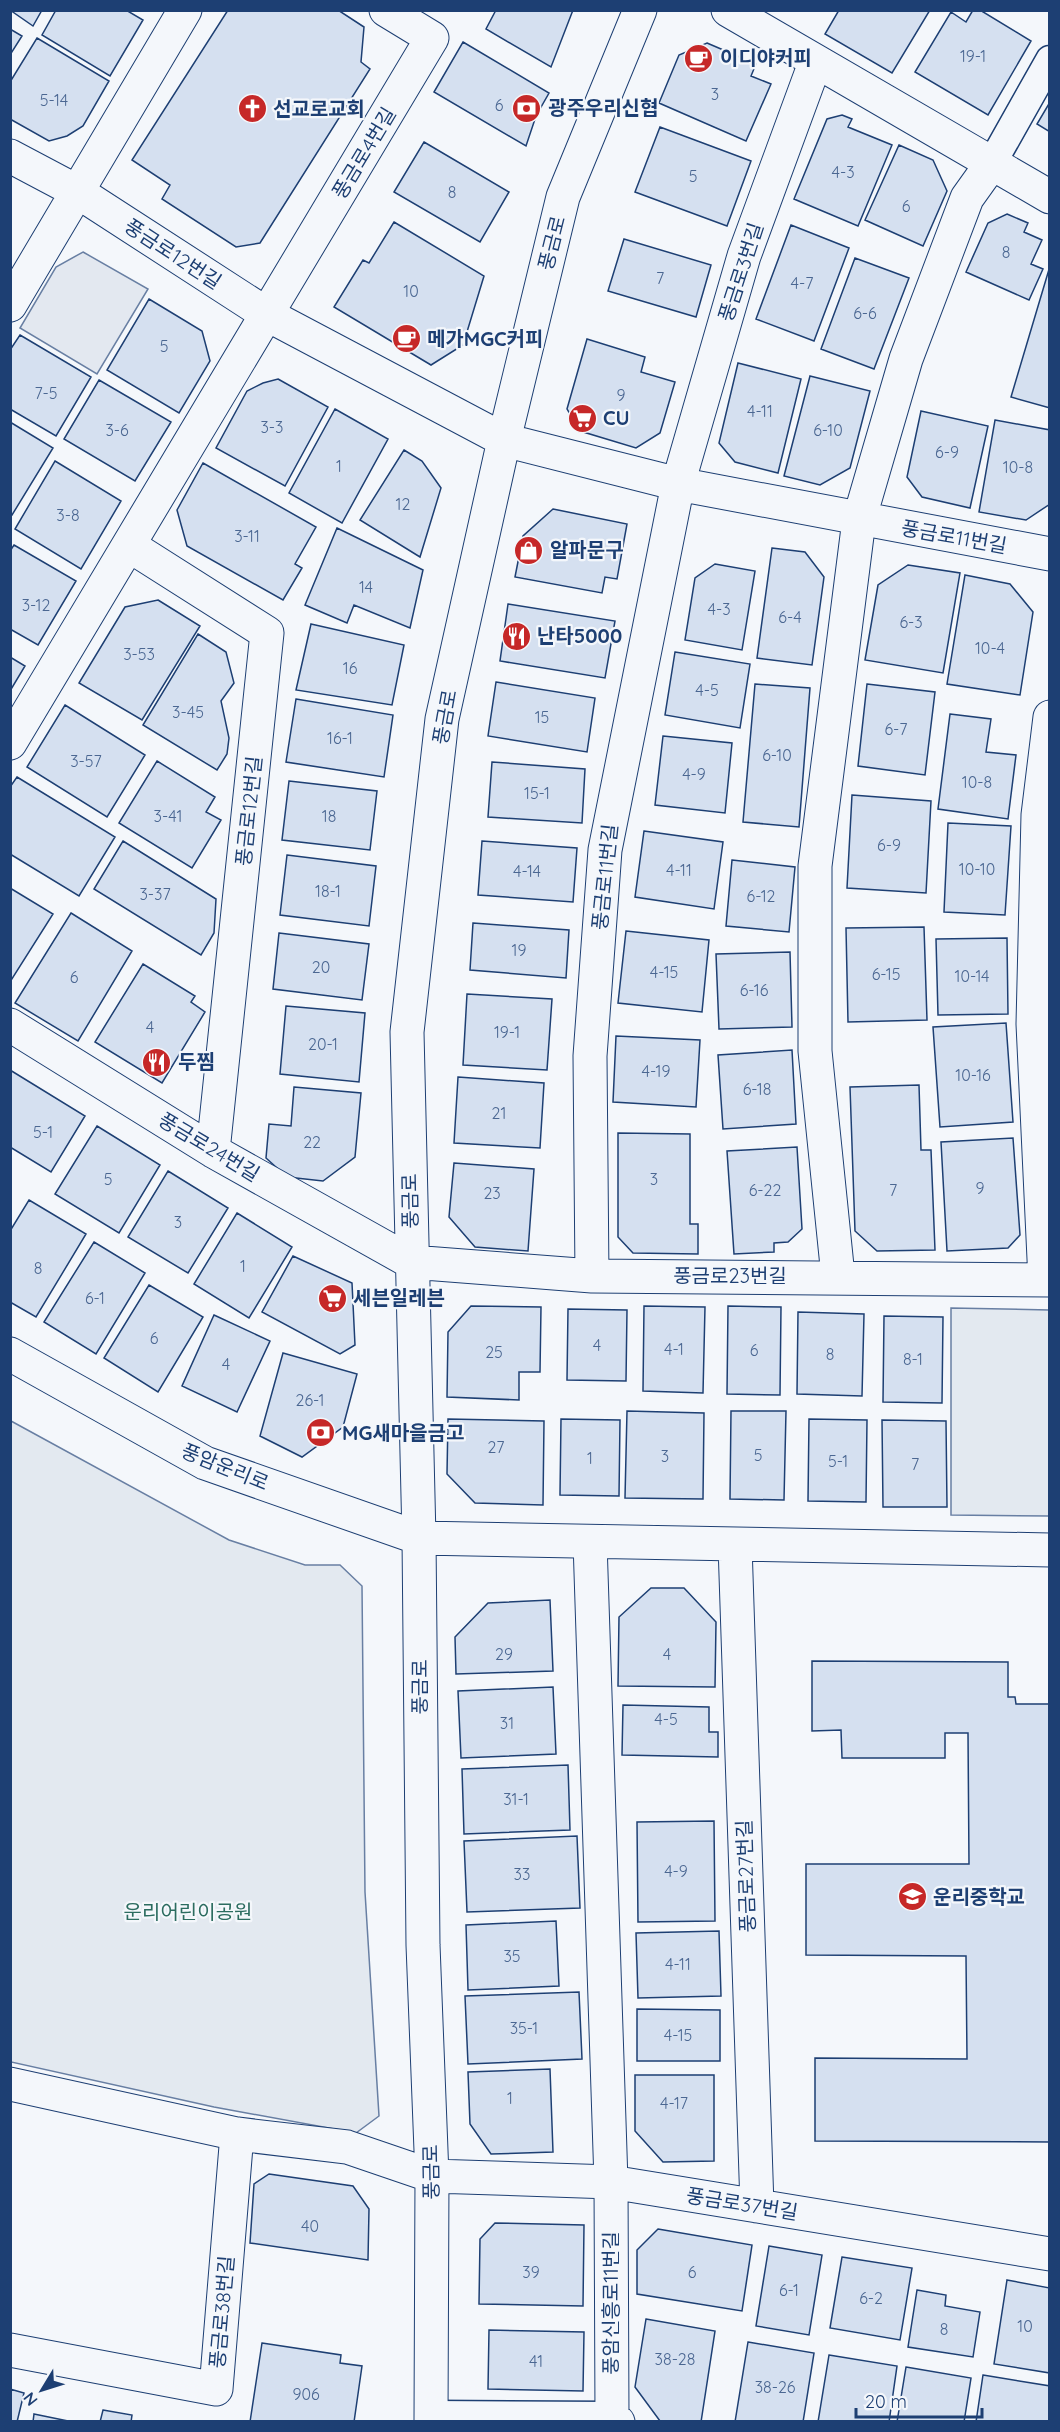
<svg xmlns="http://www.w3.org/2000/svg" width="1060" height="2432" font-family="Quicksand,'Noto Sans KR',sans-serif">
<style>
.green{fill:#e3e9f0;stroke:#687fa3;stroke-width:1.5}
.parking{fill:#e3e8f0;stroke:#687fa3;stroke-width:1.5}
.building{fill:#d5e0f0;stroke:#1d3f73;stroke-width:1.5}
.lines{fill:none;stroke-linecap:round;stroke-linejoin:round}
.pedestrian-casing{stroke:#1d3f73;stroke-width:31}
.minor-casing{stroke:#1d3f73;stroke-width:35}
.pedestrian{stroke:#f4f7fb;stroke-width:28}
.minor{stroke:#f4f7fb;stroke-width:33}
.labels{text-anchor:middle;stroke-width:4.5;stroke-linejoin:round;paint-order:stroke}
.number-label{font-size:16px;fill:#4b6792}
.poi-label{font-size:20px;font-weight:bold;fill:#1d3f73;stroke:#f4f7fb;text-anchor:start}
.street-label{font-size:20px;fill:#1d3f73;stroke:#f4f7fb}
.park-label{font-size:20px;fill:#2c6c60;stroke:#f4f7fb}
</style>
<rect width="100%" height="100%" fill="#f4f7fb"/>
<!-- green -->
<path class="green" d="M951,1308L1049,1310V1516L951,1515Z
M11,1421L229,1540L305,1565H340L362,1586L365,1892L379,2116L356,2133L214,2107L11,2062Z"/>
<!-- parking -->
<path class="parking" d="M83,252L148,289L97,374L20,328L56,267Z"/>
<!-- building -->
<path class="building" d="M10,10H42L33,26Z
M56,10H126L143,20L110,76L42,35Z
M228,10H338L364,27L361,62L370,69L260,243L236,247L162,199L170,185L132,160Z
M496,10H573L551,67L486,29Z
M839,10H930L892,73L825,34Z
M973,10H980L1031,41L988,115L915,72L951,12L966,22Z
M10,29L22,36L10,55Z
M37,38L109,81L83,126L67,136L49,141L10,119V82Z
M463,42L549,93L536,116L526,146L434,92Z
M707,43L756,64L751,76L771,84L746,141L659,103L679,55Z
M1050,102V132L1037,124Z
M842,115L852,119L848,127L892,145L858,226L794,199L827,119Z
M660,127L751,161L727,226L635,192Z
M424,142L509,192L480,242L394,192Z
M899,145L933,160L947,191L923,246L865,220Z
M1007,214L1028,223L1024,232L1042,240L1031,264L1043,269L1029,300L966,272L988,223Z
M394,222L484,276L463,345L431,365L334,307L363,260L369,263Z
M791,225L849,248L814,341L756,319Z
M624,239L711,265L696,317L608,291Z
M855,258L909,278L874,369L821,349Z
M1050,266V408L1011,397Z
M149,299L202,331L210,361L179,413L107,370Z
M20,335L91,377L56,436L10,409V350Z
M587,339L645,357L641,372L675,382L660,433L636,448L580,431L567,409Z
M738,363L801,379L778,473L735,462L719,443Z
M810,376L870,391L850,468L820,485L784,476Z
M278,379L328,407L285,486L216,448L247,391L263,383Z
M99,380L171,422L135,481L64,439Z
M335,409L388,439L342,523L289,493Z
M921,411L988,426L970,508L922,497L907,477Z
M995,420L1050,430V504L1026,520L979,512Z
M10,422L53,448L12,515L10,514Z
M404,450L422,461L441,488L420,557L360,520Z
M55,461L121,501L81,569L15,529Z
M203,463L316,527L295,564L302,568L283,600L187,546L177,510Z
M553,509L627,524L617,579L605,577L602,593L515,577L523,536Z
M337,528L423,570L410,628L354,605L347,623L305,605Z
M14,545L76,581L38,645L10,629V551Z
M772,548L805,552L824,577L812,665L757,658Z
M715,564L755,571L742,650L685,640L695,578Z
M908,565L960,573L943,673L865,660L878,585Z
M965,575L1010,584L1033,612L1020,695L947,684Z
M158,600L200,626L142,720L79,683L125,607Z
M508,604L615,621L605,678L500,661Z
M311,624L404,645L392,705L296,690Z
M198,634L226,652L234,683L221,701L229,738L227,754L217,770L143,725Z
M675,652L750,664L740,728L665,715Z
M10,657L25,666L10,691Z
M496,682L595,698L587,752L488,736Z
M755,684L810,688L799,827L743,822Z
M867,684L935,692L925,775L858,766Z
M296,699L393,715L384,777L286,762Z
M65,705L145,755L107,817L27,767Z
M950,714L991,719L986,752L1016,755L1008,819L938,809Z
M663,736L732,743L725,813L655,805Z
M157,761L215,797L206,812L221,820L192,868L119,823Z
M492,762L585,769L582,823L488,817Z
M17,777L115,837L79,896L10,854V787Z
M289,781L377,791L370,850L282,840Z
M852,795L931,801L926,893L847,888Z
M948,823L1011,826L1005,915L944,912Z
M644,831L723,842L714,909L635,897Z
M123,841L216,899L214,933L201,955L94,889Z
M482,841L577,848L573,902L478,895Z
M287,855L376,866L369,926L280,915Z
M732,860L795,867L789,932L726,926Z
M10,888L53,914L10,982Z
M71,913L132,951L78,1041L15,1003Z
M473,923L569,930L566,978L470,970Z
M924,927L927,1020L848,1022L846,928Z
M626,931L709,940L702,1012L618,1003Z
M279,933L369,944L362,1000L273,989Z
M1007,938L1008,1014L938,1015L936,939Z
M790,952L792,1027L719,1029L716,954Z
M143,964L195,996L191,1002L205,1012L162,1083L95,1042Z
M467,994L552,999L547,1070L463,1065Z
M286,1006L365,1013L359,1082L280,1074Z
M1006,1023L1013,1122L940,1127L933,1027Z
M616,1036L700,1040L696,1107L613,1102Z
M792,1050L796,1124L723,1129L718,1055Z
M10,1070L85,1116L51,1172L10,1147Z
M458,1077L544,1083L540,1148L454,1143Z
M919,1085L921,1150H931L935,1250L877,1251L855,1231L850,1087Z
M294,1087L361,1093L355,1157L323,1181L287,1177L266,1158L269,1124L291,1126Z
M97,1126L160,1165L119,1233L55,1194Z
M618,1133L690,1134V1224H698V1254L633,1253L618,1237Z
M1013,1138L1020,1235L1008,1248L947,1251L941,1142Z
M797,1147L802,1229L788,1242L774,1243V1252L734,1254L727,1151Z
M454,1163L534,1169L528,1251L475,1247L449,1217Z
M168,1171L228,1208L188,1273L128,1237Z
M29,1200L86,1234L36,1317L10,1302V1231Z
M237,1213L292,1247L249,1318L194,1284Z
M94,1242L145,1273L96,1354L44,1322Z
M293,1256L352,1283L355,1345L340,1354L262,1312Z
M149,1285L203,1317L158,1392L104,1358Z
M471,1306L541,1307L540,1372H519V1400L447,1397L448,1332Z
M644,1306L705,1307L703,1393L643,1391Z
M728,1306L781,1307L780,1395L727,1394Z
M568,1309L627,1310L626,1381L567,1380Z
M798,1312L864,1314L862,1396L797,1394Z
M214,1315L270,1341L237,1412L182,1386Z
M884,1316L943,1317L942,1403L883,1402Z
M283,1353L357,1374L343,1427L302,1457L260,1436Z
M627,1411L704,1413L703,1499L625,1498Z
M731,1411H786L784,1500L730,1499Z
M448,1419L544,1421L543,1505L475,1503L447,1474Z
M561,1419L620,1420L619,1496L560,1495Z
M809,1419L867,1420L866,1502L808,1501Z
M882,1420L946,1421L947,1507H883Z
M651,1588H684L716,1622L715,1687L618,1686L619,1617Z
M550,1600L553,1671L456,1674L455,1637L488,1603Z
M812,1661L1008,1662V1697H1015L1016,1704H1050V2142L815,2141V2058L967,2059L966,1956L806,1955V1864H969L968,1733H945V1758H842L841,1730L812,1731Z
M553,1687L556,1754L461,1758L458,1691Z
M623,1705L709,1707V1732H718V1757L622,1755Z
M568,1765L570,1830L464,1834L462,1769Z
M714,1821L715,1921L638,1922L637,1822Z
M577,1836L580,1908L467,1912L464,1841Z
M556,1921L559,1986L468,1990L466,1925Z
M719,1931L721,1996L638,1998L636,1933Z
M579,1992L582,2059L468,2064L465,1996Z
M637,2009L720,2010V2061H637Z
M550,2069L553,2152L491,2154L470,2124L468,2072Z
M635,2075H714V2161L663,2162L635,2131Z
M269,2174L353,2186L369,2209L368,2260L250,2243L254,2184Z
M495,2223L584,2225L583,2306L479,2304L480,2239Z
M658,2229L752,2245L742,2311L637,2294V2250Z
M769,2246L822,2255L809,2335L756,2326Z
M842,2257L912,2268L900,2340L830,2328Z
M1007,2280L1050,2288V2373L994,2364Z
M917,2290L946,2295L945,2306L980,2312L973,2357L908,2347Z
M646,2319L715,2331L701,2422L660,2421L635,2387Z
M489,2330L584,2332L583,2391L488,2389Z
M748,2342L814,2353L803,2422H735Z
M262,2343L341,2355L340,2363L362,2366L354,2422H250Z
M829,2355L897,2366L889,2422H818Z
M906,2367L971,2378L964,2422H897Z
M983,2375L1050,2386V2422H976Z
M10,2389L24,2393L17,2422H10Z
M103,2410L132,2415L131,2422H100Z
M34,2414L73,2422H33Z"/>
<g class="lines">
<defs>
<path id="pedestrian" d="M992,163L1050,60
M431,2415L612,2416"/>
<path id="minor" d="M728,10L1050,197
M10,156L78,192L268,315L504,440L678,484L1050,554
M10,305L185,10
M130,546L267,633L213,1151
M10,743L432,38L386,10
M10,1025L213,1151L411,1262L592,1276L1050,1280
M592,1276L590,1056L605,850L678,484L744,256L815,63
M838,1276L815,1051V866L859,520L906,359L967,198L992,163
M1045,1280L1033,1024L1038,815L1050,717
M10,1354L205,1463L419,1538L1050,1550
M590,1542L611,2182L612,2416L618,2422
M735,1545L757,2206
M10,2084L237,2134L347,2147L432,2176L611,2182L1050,2254
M10,2350L216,2389L237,2134
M431,2422L432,2176L423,1945L419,1538L407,1032L442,719L504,440L563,197L640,10"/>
</defs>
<!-- pedestrian casing -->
<use href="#pedestrian" class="pedestrian-casing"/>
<!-- minor casing -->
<use href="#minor" class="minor-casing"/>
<!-- pedestrian -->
<use href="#pedestrian" class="pedestrian"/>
<!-- minor -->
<use href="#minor" class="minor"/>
</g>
<!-- icons -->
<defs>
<symbol id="cafe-disc" viewBox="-11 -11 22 22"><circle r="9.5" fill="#c62828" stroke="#f4f7fb"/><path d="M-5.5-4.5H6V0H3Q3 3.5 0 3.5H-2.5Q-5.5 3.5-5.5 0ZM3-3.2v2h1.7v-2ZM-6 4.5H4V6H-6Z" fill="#fff"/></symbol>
<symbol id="bank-disc" viewBox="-11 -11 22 22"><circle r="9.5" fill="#c62828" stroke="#f4f7fb"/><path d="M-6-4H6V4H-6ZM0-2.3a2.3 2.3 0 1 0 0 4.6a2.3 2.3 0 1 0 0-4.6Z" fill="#fff"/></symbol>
<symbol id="church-disc" viewBox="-11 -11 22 22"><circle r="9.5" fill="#c62828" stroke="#f4f7fb"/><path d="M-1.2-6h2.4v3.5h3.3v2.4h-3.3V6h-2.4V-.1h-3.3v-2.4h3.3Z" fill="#fff"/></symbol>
<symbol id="supermarket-disc" viewBox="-11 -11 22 22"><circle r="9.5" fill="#c62828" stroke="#f4f7fb"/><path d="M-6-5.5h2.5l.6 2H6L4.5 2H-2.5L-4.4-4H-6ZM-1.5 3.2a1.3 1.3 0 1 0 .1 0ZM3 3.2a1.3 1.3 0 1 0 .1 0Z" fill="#fff"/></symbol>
<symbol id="shop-disc" viewBox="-11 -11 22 22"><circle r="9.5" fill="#c62828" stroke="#f4f7fb"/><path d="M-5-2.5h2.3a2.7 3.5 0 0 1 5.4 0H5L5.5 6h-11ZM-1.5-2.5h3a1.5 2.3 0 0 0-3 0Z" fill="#fff"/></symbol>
<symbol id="restaurant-disc" viewBox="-11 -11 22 22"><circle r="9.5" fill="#c62828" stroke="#f4f7fb"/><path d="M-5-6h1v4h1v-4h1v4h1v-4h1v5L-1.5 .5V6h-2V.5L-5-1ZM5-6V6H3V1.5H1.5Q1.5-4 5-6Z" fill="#fff"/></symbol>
<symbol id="school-disc" viewBox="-11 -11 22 22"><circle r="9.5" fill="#c62828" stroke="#f4f7fb"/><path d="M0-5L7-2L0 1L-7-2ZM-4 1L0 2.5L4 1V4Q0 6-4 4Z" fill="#fff"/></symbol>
</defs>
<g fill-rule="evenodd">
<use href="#cafe-disc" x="682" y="42" width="33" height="33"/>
<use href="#bank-disc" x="510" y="92" width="33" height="33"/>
<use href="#church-disc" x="236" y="92" width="33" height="33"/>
<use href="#cafe-disc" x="390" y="322" width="33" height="33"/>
<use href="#supermarket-disc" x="566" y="402" width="33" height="33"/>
<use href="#shop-disc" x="512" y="534" width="33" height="33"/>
<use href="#restaurant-disc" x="500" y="620" width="33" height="33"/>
<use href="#restaurant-disc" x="140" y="1046" width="33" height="33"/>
<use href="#supermarket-disc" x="316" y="1282" width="33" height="33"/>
<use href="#bank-disc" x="304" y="1416" width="33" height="33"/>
<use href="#school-disc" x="896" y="1880" width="33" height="33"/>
</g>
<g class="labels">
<!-- number labels -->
<g class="number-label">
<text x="973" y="62">19-1</text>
<text x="715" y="100">3</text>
<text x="54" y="106">5-14</text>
<text x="499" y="111">6</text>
<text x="843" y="178">4-3</text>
<text x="693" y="182">5</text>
<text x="452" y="198">8</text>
<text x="906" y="212">6</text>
<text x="1006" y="258">8</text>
<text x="660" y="284">7</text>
<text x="802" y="289">4-7</text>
<text x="411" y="297">10</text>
<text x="865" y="319">6-6</text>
<text x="164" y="352">5</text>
<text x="46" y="399">7-5</text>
<text x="621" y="401">9</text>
<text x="760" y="417">4-11</text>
<text x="272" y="433">3-3</text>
<text x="117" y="436">3-6</text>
<text x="828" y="436">6-10</text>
<text x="947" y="458">6-9</text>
<text x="339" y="472">1</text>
<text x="1018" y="473">10-8</text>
<text x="403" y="510">12</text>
<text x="68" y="521">3-8</text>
<text x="247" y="542">3-11</text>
<text x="366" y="593">14</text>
<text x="36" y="611">3-12</text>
<text x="719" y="615">4-3</text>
<text x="790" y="623">6-4</text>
<text x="911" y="628">6-3</text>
<text x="990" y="654">10-4</text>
<text x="139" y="660">3-53</text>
<text x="350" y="674">16</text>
<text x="707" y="696">4-5</text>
<text x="188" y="718">3-45</text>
<text x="542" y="723">15</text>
<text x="896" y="735">6-7</text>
<text x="340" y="744">16-1</text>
<text x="777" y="761">6-10</text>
<text x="86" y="767">3-57</text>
<text x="694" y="780">4-9</text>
<text x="977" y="788">10-8</text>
<text x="537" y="799">15-1</text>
<text x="168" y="822">3-41</text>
<text x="329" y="822">18</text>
<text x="889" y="851">6-9</text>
<text x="977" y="875">10-10</text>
<text x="679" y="876">4-11</text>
<text x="527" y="877">4-14</text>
<text x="328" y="897">18-1</text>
<text x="155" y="900">3-37</text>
<text x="761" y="902">6-12</text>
<text x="519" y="956">19</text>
<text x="321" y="973">20</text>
<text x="664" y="978">4-15</text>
<text x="886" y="980">6-15</text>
<text x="972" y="982">10-14</text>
<text x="74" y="983">6</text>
<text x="754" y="996">6-16</text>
<text x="150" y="1033">4</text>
<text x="507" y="1038">19-1</text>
<text x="323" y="1050">20-1</text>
<text x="656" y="1077">4-19</text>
<text x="973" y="1081">10-16</text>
<text x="757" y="1095">6-18</text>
<text x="499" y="1119">21</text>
<text x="43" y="1138">5-1</text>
<text x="312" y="1148">22</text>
<text x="108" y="1185">5</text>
<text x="654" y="1185">3</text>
<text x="980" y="1194">9</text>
<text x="765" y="1196">6-22</text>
<text x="893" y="1196">7</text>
<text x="492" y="1199">23</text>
<text x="178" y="1228">3</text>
<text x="243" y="1272">1</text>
<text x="38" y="1274">8</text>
<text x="95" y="1304">6-1</text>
<text x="154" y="1344">6</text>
<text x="597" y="1351">4</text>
<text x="674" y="1355">4-1</text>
<text x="754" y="1356">6</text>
<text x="494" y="1358">25</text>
<text x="830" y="1360">8</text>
<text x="913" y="1365">8-1</text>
<text x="226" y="1370">4</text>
<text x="310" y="1406">26-1</text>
<text x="496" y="1453">27</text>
<text x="758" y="1461">5</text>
<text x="665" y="1462">3</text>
<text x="590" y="1464">1</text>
<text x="838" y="1467">5-1</text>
<text x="915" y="1470">7</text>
<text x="504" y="1660">29</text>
<text x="667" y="1660">4</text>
<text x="666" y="1725">4-5</text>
<text x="507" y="1729">31</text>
<text x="516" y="1805">31-1</text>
<text x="676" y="1877">4-9</text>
<text x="522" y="1880">33</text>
<text x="512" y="1962">35</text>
<text x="678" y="1970">4-11</text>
<text x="524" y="2034">35-1</text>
<text x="678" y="2041">4-15</text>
<text x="510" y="2104">1</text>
<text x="674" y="2109">4-17</text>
<text x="310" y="2232">40</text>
<text x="531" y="2278">39</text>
<text x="692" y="2278">6</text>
<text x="789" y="2296">6-1</text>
<text x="871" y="2304">6-2</text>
<text x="1025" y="2332">10</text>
<text x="944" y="2335">8</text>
<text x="675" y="2365">38-28</text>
<text x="536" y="2367">41</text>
<text x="775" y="2393">38-26</text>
<text x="306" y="2400">906</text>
</g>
<!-- poi labels -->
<g class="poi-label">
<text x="720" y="65">이디야커피</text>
<text x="548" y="115">광주우리신협</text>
<text x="273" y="116">선교로교회</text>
<text x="427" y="346">메가MGC커피</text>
<text x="603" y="425">CU</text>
<text x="550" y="557">알파문구</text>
<text x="537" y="643">난타5000</text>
<text x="178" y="1069">두찜</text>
<text x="353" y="1305">세븐일레븐</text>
<text x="342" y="1440">MG새마을금고</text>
<text x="933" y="1904">운리중학교</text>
</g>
<!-- street labels -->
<g class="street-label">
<text transform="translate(364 153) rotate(-59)" y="7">풍금로4번길</text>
<text transform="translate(552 243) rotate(-76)" y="7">풍금로</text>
<text transform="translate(173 254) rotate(33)" y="7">풍금로12번길</text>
<text transform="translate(741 272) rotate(-72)" y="7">풍금로3번길</text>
<text transform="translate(954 537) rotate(10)" y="7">풍금로11번길</text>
<text transform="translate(445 717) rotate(-80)" y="7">풍금로</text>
<text transform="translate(249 811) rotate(-84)" y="7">풍금로12번길</text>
<text transform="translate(605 877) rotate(-84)" y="7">풍금로11번길</text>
<text transform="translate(209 1147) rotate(31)" y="7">풍금로24번길</text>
<text transform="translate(410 1201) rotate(-91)" y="7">풍금로</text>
<text x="730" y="1283">풍금로23번길</text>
<text transform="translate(225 1467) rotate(22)" y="7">풍암운리로</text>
<text transform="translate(420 1687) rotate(-90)" y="7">풍금로</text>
<text transform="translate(746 1876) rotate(-92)" y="7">풍금로27번길</text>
<text transform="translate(431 2172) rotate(-91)" y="7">풍금로</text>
<text transform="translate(742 2204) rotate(9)" y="7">풍금로37번길</text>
<text transform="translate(611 2303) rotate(-90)" y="7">풍암신흥로11번길</text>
<text transform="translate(222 2312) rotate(-85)" y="7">풍금로38번길</text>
</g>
<!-- park labels -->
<g class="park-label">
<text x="188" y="1919">운리어린이공원</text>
</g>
</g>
<!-- border -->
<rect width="1060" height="2432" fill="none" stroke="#1d3f73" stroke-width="24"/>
<!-- north arrow -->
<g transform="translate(42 2390) rotate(232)" stroke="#f4f7fb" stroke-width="4.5" paint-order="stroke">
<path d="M0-4.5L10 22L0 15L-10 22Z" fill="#1d3f73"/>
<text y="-9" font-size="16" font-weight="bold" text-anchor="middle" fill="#1d3f73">N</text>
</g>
<!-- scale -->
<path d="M856 2408v9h126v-9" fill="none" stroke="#1d3f73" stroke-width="3"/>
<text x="865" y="2408" font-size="18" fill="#1d3f73" stroke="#f4f7fb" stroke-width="4.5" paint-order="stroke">20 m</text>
</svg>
